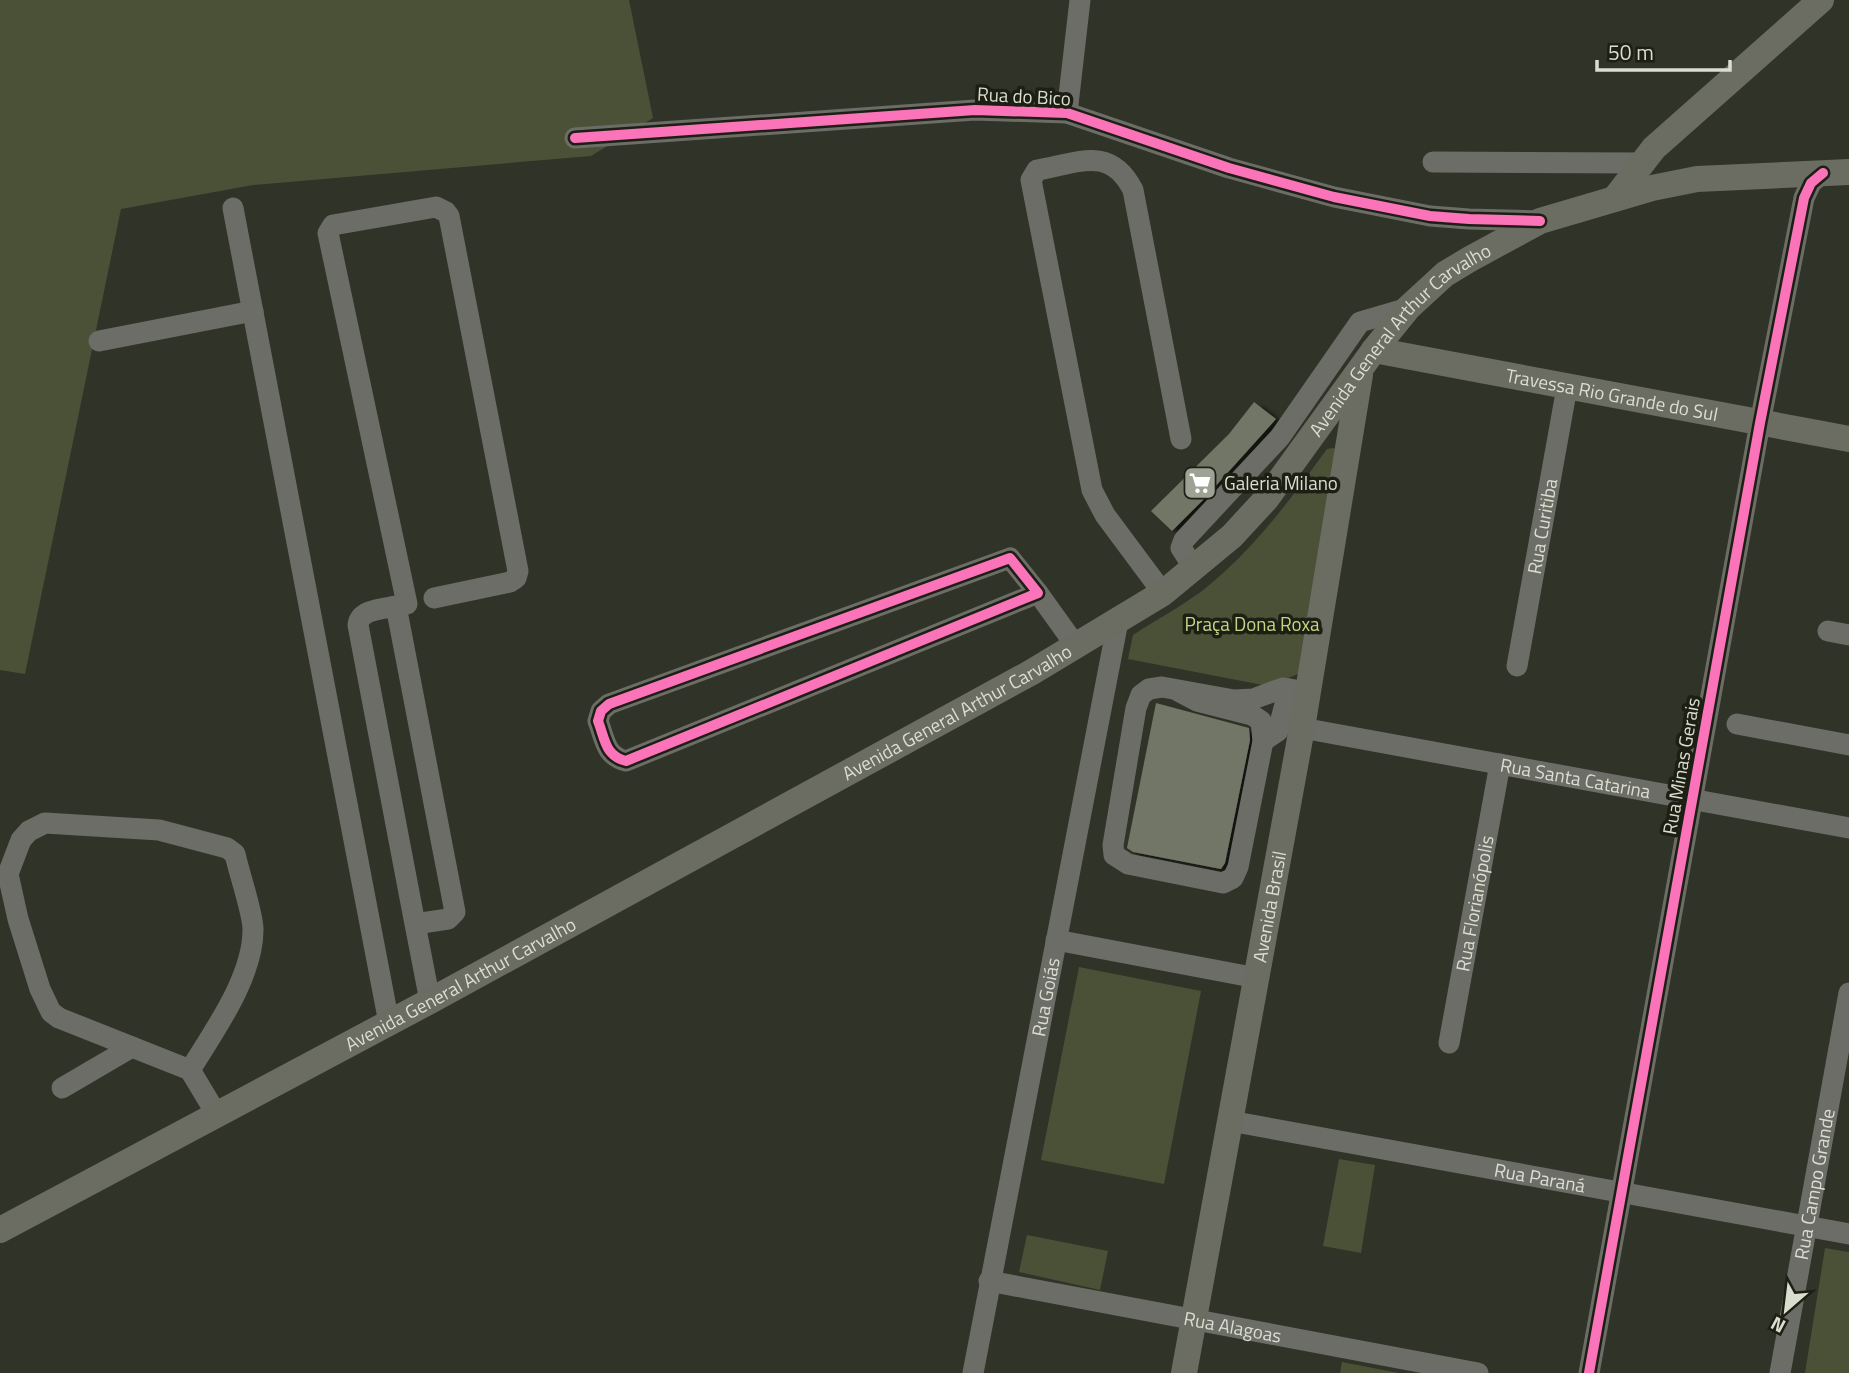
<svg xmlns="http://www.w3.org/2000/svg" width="1849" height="1373" font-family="'Titillium Web',sans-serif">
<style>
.green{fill:#4b5137}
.building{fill:#727666;filter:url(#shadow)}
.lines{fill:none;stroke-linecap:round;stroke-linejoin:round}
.minor{stroke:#6c6d67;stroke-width:21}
.major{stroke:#6b6d63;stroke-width:26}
.cycleway-casing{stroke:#1d1f14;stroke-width:15}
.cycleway{stroke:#fb73b8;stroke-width:10}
.labels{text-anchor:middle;stroke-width:7;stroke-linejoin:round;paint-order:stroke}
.street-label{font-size:19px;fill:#dadecf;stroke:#1d1f14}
.poi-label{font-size:19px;fill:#dadecf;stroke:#1d1f14;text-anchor:start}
.park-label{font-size:19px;fill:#c3d586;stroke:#1d1f14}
</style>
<defs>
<filter id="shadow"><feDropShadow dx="8" dy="4.5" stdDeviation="2" flood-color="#0009"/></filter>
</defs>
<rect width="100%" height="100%" fill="#303327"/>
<!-- green -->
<path class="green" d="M0,0H629L653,118L591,156L253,185L121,209L25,674L0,670Z
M1332,448L1337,449L1303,672L1268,686L1128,659L1133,635C1156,620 1180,607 1202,591C1252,552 1290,500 1327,449Z
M1079,967L1201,991L1164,1184L1041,1160Z
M1339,1159L1375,1165L1361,1253L1323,1246Z
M1027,1235L1108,1251L1100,1290L1019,1272Z
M1825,1248L1849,1252V1373H1805Z
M1342,1362L1399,1373H1340Z"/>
<!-- building -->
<path class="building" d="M1254,402L1276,419L1203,500L1172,531L1151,511L1229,434Z
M1156,703L1249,728L1250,740L1225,863L1221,869L1133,852L1127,848Z"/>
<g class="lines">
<!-- minor -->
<g class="minor">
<path d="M1067,113L1080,0"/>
<path d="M575,138L975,110L1067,113L1229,168L1334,197L1430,216L1469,219L1540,221"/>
<path d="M1433,162L1640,163"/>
<path d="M233,208L389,1023"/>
<path d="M99,341L253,311"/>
<path d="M1010,558L1038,593L626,761C605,756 605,739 598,721L601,711L609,704Z"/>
<path d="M1194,568L1181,548L1184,540L1280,437L1360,322L1408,308"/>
<path d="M1038,593L1076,646"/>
<path d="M1163,593L1105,515L1092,490L1031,180L1037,170C1078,163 1110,145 1133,190L1181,439"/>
<path d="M407,604L328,233L333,225L436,207L446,212L449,216L518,571L516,578L510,582L434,598"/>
<path d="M1828,631L1849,635"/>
<path id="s1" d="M1517,666L1567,387"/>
<path d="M1178,691L1197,701L1252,715L1261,721L1263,741L1238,867L1233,878L1223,883L1128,864L1114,855L1113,845L1136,708L1141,695L1149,689L1162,687L1234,700L1253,699L1283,688L1308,692"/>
<path d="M1737,724L1849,745"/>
<path id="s2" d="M1302,728L1849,828"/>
<path d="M1263,741L1278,731L1289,689"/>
<path d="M415,924L448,919L455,912L396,606C383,609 360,609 358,625L415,924L430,1001"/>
<path d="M1056,940L1257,978"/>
<path id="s3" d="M1449,1043L1500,764"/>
<path d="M190,1070C214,1031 254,976 253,928C252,910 239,873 235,854L227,848L159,830L45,823L29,831L21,840L8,874L18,919L40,989L51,1012L59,1018L190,1070L217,1115"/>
<path d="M62,1088L132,1047"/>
<path id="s4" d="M1230,1121L1849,1234"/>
<path id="s5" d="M989,1281L1478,1373"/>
<path id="s6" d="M973,1373L1118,621"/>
<path d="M1589,1373L1760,423L1804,198L1811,183L1823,173"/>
<path id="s7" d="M1780,1373L1849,993"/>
</g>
<!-- major -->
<g class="major">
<path d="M1616,197L1654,148L1821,0"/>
<path id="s8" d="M1374,350L1849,439"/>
<path id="s9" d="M0,1230L430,1001L1032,672L1163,593L1232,536L1267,498L1374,350L1408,308L1445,274L1470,259L1540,221L1652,188L1697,179L1849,172"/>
<path id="s10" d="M1184,1373L1302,728L1360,375"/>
</g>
<defs>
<path id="cycleway" d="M575,138L975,110L1067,113L1229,168L1334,197L1430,216L1469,219L1540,221
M1010,558L1038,593L626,761C605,756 605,739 598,721L601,711L609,704Z
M1589,1373L1760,423L1804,198L1811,183L1823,173"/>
</defs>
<!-- cycleway casing -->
<use href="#cycleway" class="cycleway-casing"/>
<!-- cycleway -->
<use href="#cycleway" class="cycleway"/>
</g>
<!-- icons -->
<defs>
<symbol id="supermarket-square" viewBox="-11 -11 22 22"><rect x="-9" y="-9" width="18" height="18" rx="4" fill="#9ea294" stroke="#1d1f14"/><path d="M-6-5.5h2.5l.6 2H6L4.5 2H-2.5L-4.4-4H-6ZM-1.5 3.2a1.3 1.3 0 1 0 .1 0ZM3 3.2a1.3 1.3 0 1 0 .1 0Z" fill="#fff"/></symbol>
</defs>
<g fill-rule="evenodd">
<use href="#supermarket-square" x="1181" y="464" width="38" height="38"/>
</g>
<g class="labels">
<!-- street labels -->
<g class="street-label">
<text transform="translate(1024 96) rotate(3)" y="7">Rua do Bico</text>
<text dy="7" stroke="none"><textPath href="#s9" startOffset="1676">Avenida General Arthur Carvalho</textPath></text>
<text dy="7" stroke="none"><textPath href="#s8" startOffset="242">Travessa Rio Grande do Sul</textPath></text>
<text dy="7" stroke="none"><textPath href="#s1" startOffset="142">Rua Curitiba</textPath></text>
<text dy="7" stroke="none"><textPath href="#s9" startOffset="1088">Avenida General Arthur Carvalho</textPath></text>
<text transform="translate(1681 766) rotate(-80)" y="7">Rua Minas Gerais</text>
<text dy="7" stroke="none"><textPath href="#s2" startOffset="278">Rua Santa Catarina</textPath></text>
<text dy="7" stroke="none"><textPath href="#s3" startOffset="142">Rua Florianópolis</textPath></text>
<text dy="7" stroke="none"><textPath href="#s10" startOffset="474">Avenida Brasil</textPath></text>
<text dy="7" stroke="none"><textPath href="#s9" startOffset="522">Avenida General Arthur Carvalho</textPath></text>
<text dy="7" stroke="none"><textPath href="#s6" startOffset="383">Rua Goiás</textPath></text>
<text dy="7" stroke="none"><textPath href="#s4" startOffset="315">Rua Paraná</textPath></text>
<text dy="7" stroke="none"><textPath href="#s7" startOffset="192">Rua Campo Grande</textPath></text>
<text dy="7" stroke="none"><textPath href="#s5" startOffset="248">Rua Alagoas</textPath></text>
</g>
<!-- poi labels -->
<g class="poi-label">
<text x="1224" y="490">Galeria Milano</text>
</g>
<!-- park labels -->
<g class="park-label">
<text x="1252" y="631">Praça Dona Roxa</text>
</g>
</g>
<!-- north arrow -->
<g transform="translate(1786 1310) rotate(208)" stroke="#1d1f14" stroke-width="5" paint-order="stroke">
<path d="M0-5L12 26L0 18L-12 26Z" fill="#dadecf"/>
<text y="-10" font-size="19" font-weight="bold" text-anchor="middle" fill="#dadecf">N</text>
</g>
<!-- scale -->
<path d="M1597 60v10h133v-10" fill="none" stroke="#dadecf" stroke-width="3.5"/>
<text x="1608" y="60" font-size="21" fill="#dadecf" stroke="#1d1f14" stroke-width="5" paint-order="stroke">50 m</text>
</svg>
